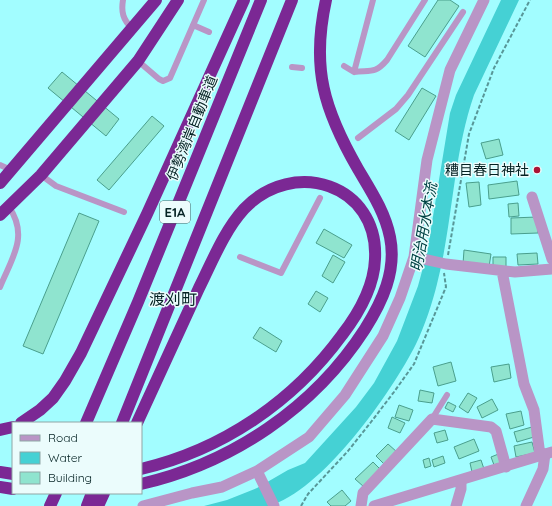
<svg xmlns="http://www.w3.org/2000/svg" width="552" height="506" font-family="Quicksand,'Noto Sans JP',sans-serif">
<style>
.water{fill:#45d1d4}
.building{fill:#8fe4cf;stroke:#4a9f8d}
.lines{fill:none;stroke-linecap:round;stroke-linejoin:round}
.path{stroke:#589798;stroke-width:2;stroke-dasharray:4 2;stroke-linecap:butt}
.service{stroke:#b995c6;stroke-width:6}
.minor{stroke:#b995c6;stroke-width:11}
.tertiary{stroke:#b995c6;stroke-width:11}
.motorway{stroke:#7b2894;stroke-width:12}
.poi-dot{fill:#aa1335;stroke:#ebfcfc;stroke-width:1.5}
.labels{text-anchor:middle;stroke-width:3;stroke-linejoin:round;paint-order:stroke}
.shield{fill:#ebfcfc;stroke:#496364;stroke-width:1}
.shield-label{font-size:13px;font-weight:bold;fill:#042223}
.street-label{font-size:14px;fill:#042223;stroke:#ebfcfc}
.poi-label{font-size:14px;fill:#042223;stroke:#ebfcfc;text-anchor:end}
.water-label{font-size:15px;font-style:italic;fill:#004244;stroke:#ebfcfc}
.quarter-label{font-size:16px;fill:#042223;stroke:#ebfcfc}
</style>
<rect width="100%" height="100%" fill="#a2fdff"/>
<!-- water -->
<path class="water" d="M501,0H519L474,95C453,156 453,222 437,284C433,301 424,328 416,344C392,392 322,492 268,506C254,506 220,506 204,506L227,500L257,488L288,470L305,463L356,407L374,383L397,341L418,286L427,253L450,113L456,95Z"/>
<!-- building -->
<path class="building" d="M438,0H450L459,6L425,57L408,46Z
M62,72L119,119L106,136L48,88Z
M422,88L436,96L409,140L395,131Z
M152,116L164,126L109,190L97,180Z
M499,139L503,155L486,159L481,143Z
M517,181L519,195L489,199L488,185Z
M479,182L481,205L469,207L466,183Z
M518,203L519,216L509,217L508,204Z
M79,213L99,221L43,354L23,346Z
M537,217L538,233L511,234V218Z
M324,229L352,245L344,258L316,243Z
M464,250L491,254L489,267L463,264Z
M537,253L538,264L518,265L517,254Z
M333,255L345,262L333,283L322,276Z
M493,257H506V269H493Z
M316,291L328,298L320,312L308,304Z
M260,327L282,341L276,352L253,338Z
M451,362L456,381L438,386L433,367Z
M509,364L511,378L494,382L491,367Z
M420,390L434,393L432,403L418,401Z
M468,393L477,398L468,413L459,407Z
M492,399L498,410L482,418L477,407Z
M448,402L456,406L453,412L445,408Z
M399,405L413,410L409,421L395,417Z
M521,411L524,425L510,429L506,414Z
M392,417L405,423L400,433L388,428Z
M532,427L534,437L517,442L514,432Z
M445,430L448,440L437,443L434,433Z
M474,439L479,451L459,459L454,447Z
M532,442L535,453L516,457L514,446Z
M388,444L397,452L385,465L376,456Z
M501,453L504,462L494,465L491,457Z
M443,456L445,463L434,467L432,460Z
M429,458L431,466L425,468L423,460Z
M481,460L484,469L472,472L470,463Z
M373,462L381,470L364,487L355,479Z
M342,490L351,501L345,506H331L327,502Z"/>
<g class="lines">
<!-- path -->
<path class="path" d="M448,255L469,134L494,68L530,0
M301,506L308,494L348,451L371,422L394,392L414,364L446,287L444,273"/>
<!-- service -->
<path class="service" d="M123,0C121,12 123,20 132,28
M193,25L209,32
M138,61L159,79L163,81L170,78L204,0
M344,66L354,72L373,0
M292,67L302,68
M354,72C371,70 375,74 387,60L425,0
M358,138L396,109L408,95L463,12
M0,165L11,170
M41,175L56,186L124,212
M240,257L281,273L320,198
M0,287C12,258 29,236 9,207
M432,419L447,395"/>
<!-- minor -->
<path class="minor" d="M532,197L552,259
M414,257L446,264L515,272L552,269
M502,271L524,384L534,410L540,455
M257,471L274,506
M143,506L192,493L222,487L257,471L309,437L345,395L383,336L400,298L414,257L427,160L450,70L484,0
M361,506L363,493L432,419L491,427L496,431L506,467
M456,506L461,489V481
M526,506L543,469L545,454"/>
<!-- tertiary -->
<path class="tertiary" d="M374,506L552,452"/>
<!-- motorway -->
<path class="motorway" d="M0,183L156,0
M0,215L41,175L138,61L178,0
M21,423L40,410L53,398L65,381L81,353L147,214L244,0
M86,423L138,302L261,0
M122,423L292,0
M137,423C158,378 178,333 199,288C212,262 224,231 244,209C293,157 379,184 375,259C374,287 359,313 342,335C293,402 222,450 141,469
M0,430L13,427
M0,472L13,474
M141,484C232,463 314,408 365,329C382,302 397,271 390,237C385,212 371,191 358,169C324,110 311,68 326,0
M0,487L13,489
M50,506L56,493
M87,506L92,493
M98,506L104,493"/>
</g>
<!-- markers -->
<circle class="poi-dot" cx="537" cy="170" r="4"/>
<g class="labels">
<!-- shield labels -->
<rect class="shield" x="160" y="201" width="30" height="22" rx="3"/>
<g class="shield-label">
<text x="175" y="217">E1A</text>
</g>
<!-- street labels -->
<g class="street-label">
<text transform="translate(192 128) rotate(-68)" y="5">伊勢湾岸自動車道</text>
</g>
<!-- poi labels -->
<g class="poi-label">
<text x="529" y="175">糟目春日神社</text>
</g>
<!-- water labels -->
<g class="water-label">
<text transform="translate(424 227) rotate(-80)" y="5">明治用水本流</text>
</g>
<!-- quarter labels -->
<g class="quarter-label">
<text x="173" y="305">渡刈町</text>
</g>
</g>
<!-- legend -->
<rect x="12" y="422" width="130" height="72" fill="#ebfcfc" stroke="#8fa5a5"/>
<rect x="20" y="435" width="20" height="6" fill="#b995c6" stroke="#8fa5a5"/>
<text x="48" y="442" font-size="12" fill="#042223">Road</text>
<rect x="20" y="452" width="20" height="12" fill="#45d1d4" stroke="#8fa5a5"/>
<text x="48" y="462" font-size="12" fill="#042223">Water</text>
<rect x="20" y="472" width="20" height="12" fill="#8fe4cf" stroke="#8fa5a5"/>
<text x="48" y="482" font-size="12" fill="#042223">Building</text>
</svg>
